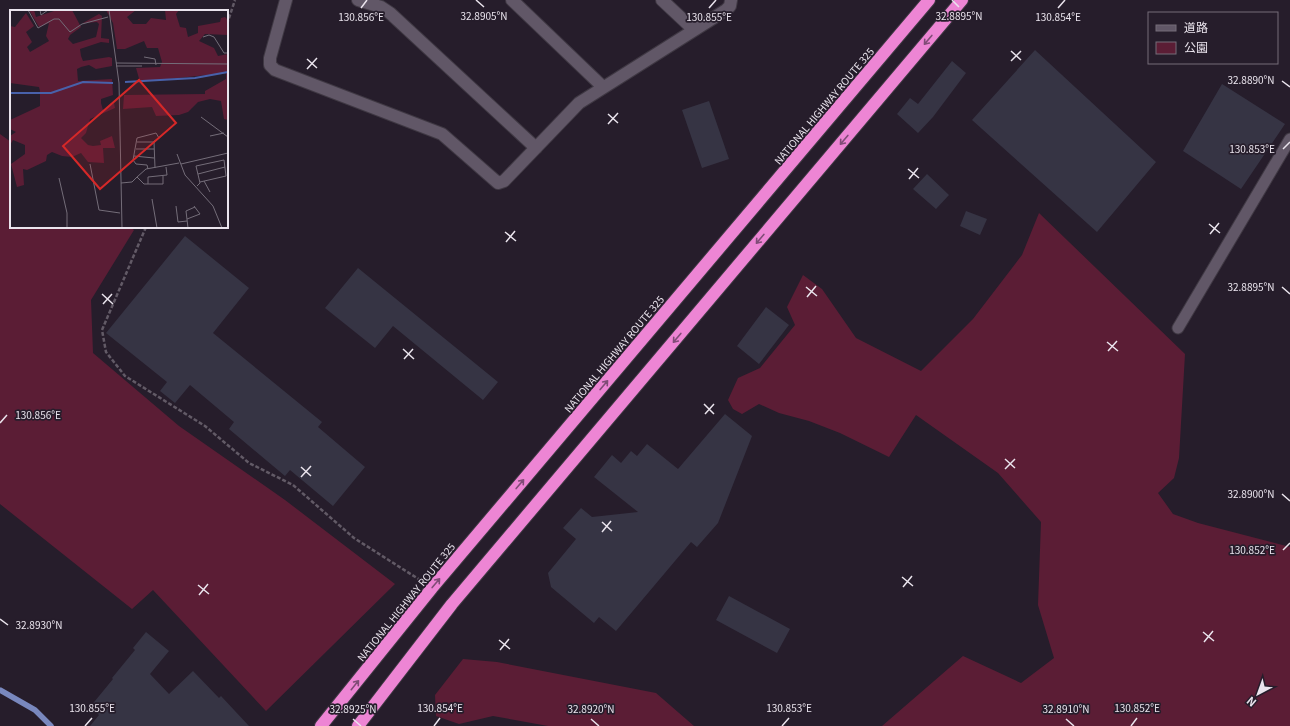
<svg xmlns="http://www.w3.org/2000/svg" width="1290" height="726" font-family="Georgia,'Noto Sans JP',serif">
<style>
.green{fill:#5b1d35}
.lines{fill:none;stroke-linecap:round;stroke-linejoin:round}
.stream{stroke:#7988be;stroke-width:5.5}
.building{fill:#363444}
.lane-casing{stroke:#3f3843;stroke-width:13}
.street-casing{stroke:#3f3843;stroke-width:14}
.highway-casing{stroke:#3f3843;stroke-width:14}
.path{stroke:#625a66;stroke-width:2.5;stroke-dasharray:4 2;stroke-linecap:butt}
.lane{stroke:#615767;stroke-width:11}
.street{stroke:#615767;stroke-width:12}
.highway{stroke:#ed85d4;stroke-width:12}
.oneway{stroke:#804c77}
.ticks{fill:none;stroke:#eae4ed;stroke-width:1.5}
.labels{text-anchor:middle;stroke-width:3.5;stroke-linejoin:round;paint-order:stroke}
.street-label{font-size:10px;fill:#eae4ed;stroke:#261d2b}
.inset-river{fill:none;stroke:#4861aa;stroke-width:2}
.inset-road{fill:none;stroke:#746d79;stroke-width:1}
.view{fill:#d62828;fill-opacity:0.15;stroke:#d62828;stroke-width:2}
.inset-edge{fill:none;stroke:#eae4ed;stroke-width:2}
.ticks-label{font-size:10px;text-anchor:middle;fill:#eae4ed;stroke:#261d2b;stroke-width:3.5;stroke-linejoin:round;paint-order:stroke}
</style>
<rect width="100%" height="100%" fill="#261d2b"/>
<!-- green -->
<path class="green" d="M0,134L11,142V227H130L134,230L91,300L93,353L179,426L285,500L395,584L266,711L153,590L132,609L0,504Z
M1039,213L1185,354L1179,458L1174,478L1158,493L1173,514L1198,523L1290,547V726H882L963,656L1021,683L1054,658L1038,605L1041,522L998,473L916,415L889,457L840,433L809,421L779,413L759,404L742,414L733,409L728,400L738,378L760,368L795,325L787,307L803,275L822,289L856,338L921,371L973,319L1022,255Z
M463,659L497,662L656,693L694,726H548L493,716L459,724L436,716L435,695Z"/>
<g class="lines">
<!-- stream -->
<path class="stream" d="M0,690L35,710L51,726"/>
</g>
<!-- building -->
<path class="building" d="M1035,50L1156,162L1097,232L972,120Z
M952,61L966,73L933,117L918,133L897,114L910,98L918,104Z
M1222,84L1285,124L1241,189L1183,151Z
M709,101L729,159L702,168L682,110Z
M927,174L949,195L936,209L913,189Z
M966,211L987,219L980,235L960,226Z
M185,236L249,288L213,333L322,422L318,427L365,467L333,506L290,470L285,476L229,429L234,422L190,385L175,403L160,391L167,382L106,333Z
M358,268L498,382L483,400L393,326L375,348L325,308Z
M766,307L789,325L759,364L737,346Z
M725,414L752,436L718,523L697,547L691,542L616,631L599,617L594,623L551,587L548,573L576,539L563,528L581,508L592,517L638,512L594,477L612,455L621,463L631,451L637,456L647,444L678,469Z
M729,596L790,629L777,653L716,620Z
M146,632L169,651L150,674L169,694L193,671L219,698L221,696L249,726H90L99,715L90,707L113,679L112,678L135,650L133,648Z"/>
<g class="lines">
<defs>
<path id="lane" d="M1178,328L1290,139"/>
<path id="street" d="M286,0L270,58V65L275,70L442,134L498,183L504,181L579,103L726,10L730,6L731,0
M358,0L381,7L390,13L536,148
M512,0L603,87
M662,0L694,30"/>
<path id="highway" d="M321,726L432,588L929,0
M358,726L452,604L962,0"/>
</defs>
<!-- lane casing -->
<use href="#lane" class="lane-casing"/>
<!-- street casing -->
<use href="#street" class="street-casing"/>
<!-- highway casing -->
<use href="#highway" class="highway-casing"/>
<!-- path -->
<path class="path" d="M227,24L235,0
M146,227L102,330L106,352L125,376L205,426L249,463L293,485L354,538L420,580"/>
<!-- lane -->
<use href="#lane" class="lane"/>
<!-- street -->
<use href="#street" class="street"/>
<!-- highway -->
<use href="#highway" class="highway"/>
</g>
<!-- one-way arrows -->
<defs><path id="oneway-shaft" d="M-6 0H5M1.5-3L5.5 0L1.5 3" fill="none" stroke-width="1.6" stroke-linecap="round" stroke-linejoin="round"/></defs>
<g class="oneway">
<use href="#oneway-shaft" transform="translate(928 40) rotate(130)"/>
<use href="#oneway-shaft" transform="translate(844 140) rotate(130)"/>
<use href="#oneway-shaft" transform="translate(760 239) rotate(130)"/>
<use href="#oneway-shaft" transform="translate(677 338) rotate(130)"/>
<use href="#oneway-shaft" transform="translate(604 385) rotate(-50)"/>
<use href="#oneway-shaft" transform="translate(520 484) rotate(-50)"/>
<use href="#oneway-shaft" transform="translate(436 583) rotate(-50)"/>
<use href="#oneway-shaft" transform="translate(355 685) rotate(-51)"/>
</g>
<!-- ticks -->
<path class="ticks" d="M476,0L484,7M952,0L959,7M361,8L367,0M709,8L716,0M1058,8L1065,0M1011,51L1021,60M307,59L317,68M1011,61L1021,51M307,69L317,58M1282,81L1290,87M608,114L618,123M608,124L618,113M1283,149L1290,142M908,169L919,178M909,179L918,168M1209,224L1220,233M505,232L516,241M1210,234L1219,223M506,242L515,231M806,287L817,296M1282,287L1290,294M102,294L113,304M807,297L816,286M103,304L112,294M1107,342L1118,351M403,349L414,359M1108,351L1117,341M404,359L413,349M704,404L714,414M705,414L714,404M0,423L7,415M1005,459L1015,468M301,467L311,476M1005,469L1015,459M301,477L311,466M1282,494L1290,501M602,522L612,531M602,532L611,521M1283,550L1290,543M902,577L913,586M198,585L209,594M903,587L912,576M199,595L208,584M0,619L8,625M1203,632L1214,641M499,640L510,649M1204,642L1213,631M500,650L509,639M353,719L361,726M591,719L599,726M1066,719L1074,726M85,726L92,718M434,726L440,718M782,726L789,718M1131,726L1137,718"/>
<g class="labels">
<!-- street labels -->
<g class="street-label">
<text transform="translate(824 106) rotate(-50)" y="4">NATIONAL HIGHWAY ROUTE 325</text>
<text transform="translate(614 354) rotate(-50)" y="4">NATIONAL HIGHWAY ROUTE 325</text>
<text transform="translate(406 602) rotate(-51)" y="4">NATIONAL HIGHWAY ROUTE 325</text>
</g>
</g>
<!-- overview -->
<g transform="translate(10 10)">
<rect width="218" height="218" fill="#261d2b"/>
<path d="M19,0H24L26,7L47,0H62L71,17L60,25L58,29L63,34L86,27L89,14L87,12L73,13L89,4L92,6L91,28L99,29V33L91,32L70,39L71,46L73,51L99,47L102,48V56L86,59L79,55L71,57L67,59L68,71L102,69L103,85L91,89V93L93,100L104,93L105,98L80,109L76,123L71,128L78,135L83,136L91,135L90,131L102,126L105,138H93L94,153L78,152L71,143L62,147L52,146L42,142L37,145L36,151L17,160L13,159L14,175L7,177L1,154L15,144V135L3,130L0,135V126L6,122L0,119V110L30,96V81L29,77L0,73V16L5,17L16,3L24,16L16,22L22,32L17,37L20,42L39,31L36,26L39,13L29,17ZM96,0H126L117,7L123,14H136L141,8L156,10L155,0H169L166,4L170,17L176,18L178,27L188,23V16L210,12L211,8L215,7L218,10V25L195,24L189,31L204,38L208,46L218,44V110L214,109L211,91L200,89L188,92L178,102L169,105L146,106L142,97L113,99L114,85L195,84V81L216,69V63L130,72L126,58L150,57L152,52L148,38H137L134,31L115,39H107L103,13Z" fill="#5b1d35"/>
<path class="inset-river" d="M115,72L185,68L218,62M0,83H41L73,72L103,73"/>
<path class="inset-road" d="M18,0L28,18L44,9H49M30,0L31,5L38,0M99,0L109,73L112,218M49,9L60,22L72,14L98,7M193,27L199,25L204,27L214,43H218M134,47L145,49L146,55M106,53L218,54M106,56H132M191,107L218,127M200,126L214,123M127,132H143L149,128L146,123L127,128L123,150L126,154L137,155L138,159M144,132L145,158M126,139H144M167,144L175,165L203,196L212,218M124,146L144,148M80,154L89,200L110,203M171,154L218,143M188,164L215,157M153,166V174H134L127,167L136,159L169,153M49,168L57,203V218M194,171L200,182M111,173L122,172L127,167M138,174V167L157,165L156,157M187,176L190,173L186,156L214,150L216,166L190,172M142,189L147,218M166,196L168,212L177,211M177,209L190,204L184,196M178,218L176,201L185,197"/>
<path class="view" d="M129,70L166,113L90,179L53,136Z"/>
<rect width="218" height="218" class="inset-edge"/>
</g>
<g class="ticks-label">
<text x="484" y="20">32.8905°N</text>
<text x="959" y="20">32.8895°N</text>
<text x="361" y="21">130.856°E</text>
<text x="709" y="21">130.855°E</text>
<text x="1058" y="21">130.854°E</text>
<text x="1251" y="84">32.8890°N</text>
<text x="1252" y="153">130.853°E</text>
<text x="1251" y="291">32.8895°N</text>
<text x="38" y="419">130.856°E</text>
<text x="1251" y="498">32.8900°N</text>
<text x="1252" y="554">130.852°E</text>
<text x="39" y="629">32.8930°N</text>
<text x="92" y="712">130.855°E</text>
<text x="440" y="712">130.854°E</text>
<text x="789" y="712">130.853°E</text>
<text x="1137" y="712">130.852°E</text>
<text x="353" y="713">32.8925°N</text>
<text x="591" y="713">32.8920°N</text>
<text x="1066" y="713">32.8910°N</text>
</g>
<!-- legend -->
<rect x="1148" y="12" width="130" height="52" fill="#261d2b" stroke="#746d79"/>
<rect x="1156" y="25" width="20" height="6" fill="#615767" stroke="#746d79"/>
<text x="1184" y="32" font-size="12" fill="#eae4ed">道路</text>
<rect x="1156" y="42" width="20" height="12" fill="#5b1d35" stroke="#746d79"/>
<text x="1184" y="52" font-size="12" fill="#eae4ed">公園</text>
<!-- north arrow -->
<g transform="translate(1258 694) rotate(221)" stroke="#261d2b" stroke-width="3" paint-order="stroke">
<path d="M0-3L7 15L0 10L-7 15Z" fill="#eae4ed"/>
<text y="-6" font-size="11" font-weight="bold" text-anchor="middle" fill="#eae4ed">N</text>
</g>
</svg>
